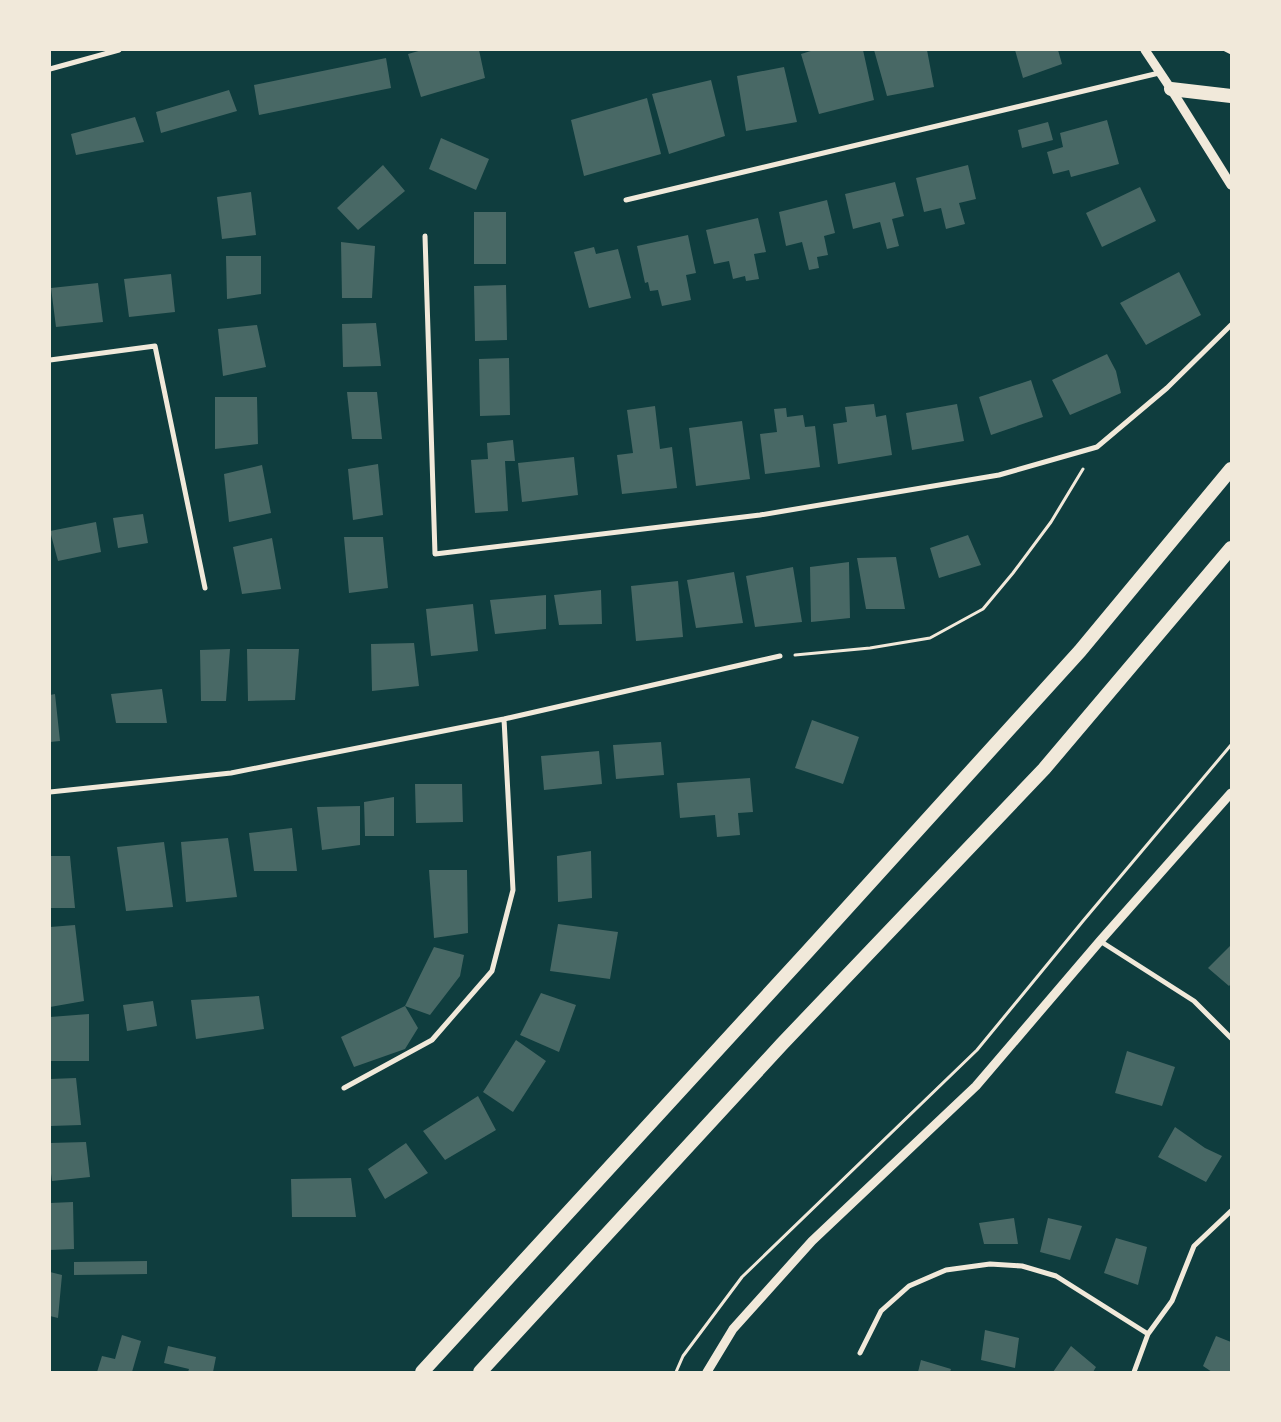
<svg xmlns="http://www.w3.org/2000/svg" width="1281" height="1422" font-family="'PT Sans',sans-serif">
<style>
.building{fill:#486865}
.lines{fill:none;stroke-linecap:round;stroke-linejoin:round}
.path{stroke:#f1e9da;stroke-width:3}
.minor{stroke:#f1e9da;stroke-width:5}
.tertiary{stroke:#f1e9da;stroke-width:9}
.trunk{stroke:#f1e9da;stroke-width:14}
</style>
<rect width="100%" height="100%" fill="#0f3d3e"/>
<!-- building -->
<path class="building" d="M422,50H479L485,78L421,97L408,54Z
M814,50H863L874,100L819,114L801,54Z
M874,50H927L934,87L887,96Z
M1015,50H1058L1062,64L1023,78Z
M386,58L391,88L259,115L254,85Z
M784,67L797,122L746,131L737,76Z
M711,80L725,136L669,154L652,94Z
M229,90L237,111L161,133L156,112Z
M647,98L661,154L584,176L571,120Z
M135,117L144,142L76,155L71,134Z
M1107,120L1119,164L1071,177L1069,170L1053,174L1047,152L1063,147L1060,133Z
M1048,122L1053,140L1022,148L1018,130Z
M441,138L489,159L476,190L429,169Z
M383,165L405,191L358,230L337,208Z
M968,165L976,199L959,203L965,224L946,229L941,208L924,212L916,178Z
M895,182L904,216L892,219L899,246L887,249L880,222L853,229L845,194Z
M1140,187L1156,221L1102,247L1086,213Z
M251,192L256,235L222,239L217,197Z
M827,200L835,233L824,236L828,255L817,257L819,268L809,270L802,242L786,246L779,212Z
M474,212H506V264H474Z
M758,218L766,252L754,254L759,279L746,281L745,276L733,279L729,261L714,264L706,230Z
M688,235L696,273L686,275L691,300L662,306L658,290L650,291L648,282L645,283L637,246Z
M341,242L375,246L372,298H342Z
M594,247L596,254L618,249L631,298L589,308L574,252Z
M226,256H261V294L227,299Z
M1179,272L1201,315L1146,345L1120,303Z
M171,274L175,312L129,317L124,279Z
M98,283L103,322L56,327L51,288Z
M506,285L507,340L475,341L474,286Z
M376,323L381,366L343,367L342,324Z
M257,325L266,367L223,376L218,329Z
M1107,354L1116,371L1121,393L1070,415L1052,380Z
M509,358L510,415L480,416L479,359Z
M1031,380L1043,417L991,435L979,397Z
M347,392H377L382,439H352Z
M215,397H257L258,444L215,449Z
M874,404L876,417L886,415L892,455L838,464L833,424L847,422L845,407Z
M957,404L964,441L912,450L906,413Z
M655,406L660,449L672,447L677,488L622,494L617,455L633,453L627,410Z
M786,408L787,417L803,415L805,427L815,426L820,467L765,474L760,434L777,432L774,409Z
M742,421L750,479L696,486L689,428Z
M513,440L515,461H505L508,511L475,513L471,460L488,459L487,443Z
M574,457L578,495L522,502L518,463Z
M378,464L383,515L353,520L348,469Z
M262,465L271,513L229,522L224,474Z
M143,514L148,543L118,548L113,518Z
M96,522L101,552L58,561L50,531Z
M968,535L981,565L939,578L930,548Z
M344,537H383L388,588L349,593Z
M272,538L281,589L242,594L233,547Z
M896,557L905,609H866L857,558Z
M849,562L850,618L811,622L810,567Z
M793,567L802,622L755,627L746,576Z
M734,572L743,623L696,628L687,580Z
M678,581L683,637L636,641L631,586Z
M601,590L602,624L559,625L554,595Z
M546,595V629L495,634L490,600Z
M473,604L478,651L431,656L426,609Z
M414,643L419,686L372,691L371,644Z
M230,649L226,701H201L200,650Z
M247,649H299L295,700L248,701Z
M162,689L167,723H116L111,694Z
M55,694L60,741L50,742V695Z
M812,720L859,737L843,784L795,768Z
M661,742L664,775L616,779L613,745Z
M599,751L602,784L544,790L541,756Z
M750,778L753,812L738,813L740,835L717,837L715,815L680,818L677,783Z
M415,784H462L463,822L416,823Z
M394,797V836H365L364,802Z
M360,806V845L322,850L317,807Z
M292,828L297,871H254L249,833Z
M228,838L237,897L186,902L181,842Z
M164,842L173,907L126,911L117,847Z
M591,851L592,898L558,902L557,856Z
M50,856H70L75,908H50Z
M429,870H467L468,933L434,938Z
M558,924L618,932L610,979L550,971Z
M75,925L84,1001L50,1007V927Z
M1231,945V984L1229,986L1208,968Z
M434,947L464,955L460,976L430,1015L405,1006L418,1028L405,1049L354,1067L341,1037L405,1006Z
M541,993L576,1005L559,1052L520,1035Z
M259,996L264,1029L196,1039L191,1000Z
M153,1001L157,1026L127,1031L123,1005Z
M89,1014V1061H50V1017Z
M516,1040L546,1061L513,1112L483,1092Z
M1127,1051L1175,1067L1162,1106L1115,1093Z
M76,1078L81,1125L50,1126V1079Z
M478,1096L496,1130L445,1160L423,1131Z
M1175,1127L1205,1148L1222,1156L1206,1182L1158,1157Z
M86,1142L90,1177L52,1181L50,1166V1143Z
M406,1143L428,1173L385,1199L368,1169Z
M351,1178L356,1217H292L291,1179Z
M73,1202L74,1249L50,1250V1203Z
M1014,1218L1018,1244H984L979,1223Z
M1048,1218L1082,1226L1070,1260L1040,1252Z
M1116,1238L1147,1247L1138,1285L1104,1273Z
M147,1261V1274L74,1275V1262Z
M50,1272L62,1275L58,1318L50,1316Z
M985,1330L1019,1338L1015,1368L981,1360Z
M122,1335L141,1341L132,1372H97L102,1356L115,1359Z
M1216,1336L1231,1342V1372H1212L1203,1366Z
M168,1346L216,1357L213,1372H188L189,1369L164,1363Z
M1071,1346L1096,1367L1093,1372H1053Z
M921,1360L951,1369L950,1372H918Z"/>
<g class="lines">
<!-- path -->
<path class="path" d="M1225,50L1231,53
M795,655L870,648L930,638L983,609L1013,573L1051,522L1083,469
M676,1372L683,1356L742,1277L977,1050L1083,921L1231,745"/>
<!-- minor -->
<path class="minor" d="M50,69L119,50
M626,200L1159,73
M425,236L435,554L760,515L999,475L1097,447L1167,388L1231,325
M50,360L155,346L205,588
M50,792L231,773L504,719L780,656
M1100,941L1194,1001L1231,1038
M344,1088L432,1040L492,971L513,890L504,719
M860,1353L881,1311L909,1286L946,1270L990,1264L1022,1266L1056,1276L1148,1334
M1134,1372L1148,1334L1172,1301L1194,1246L1231,1211"/>
<!-- tertiary -->
<path class="tertiary" d="M1145,50L1171,89L1231,185
M707,1372L733,1329L812,1241L976,1086L1100,941L1231,793"/>
<!-- trunk -->
<path class="trunk" d="M1171,89L1231,96
M422,1372L808,951L1080,651L1231,469
M480,1372L782,1044L1044,769L1231,548"/>
</g>
<!-- border -->
<rect width="1281" height="1422" fill="none" stroke="#f1e9da" stroke-width="102"/>
</svg>
